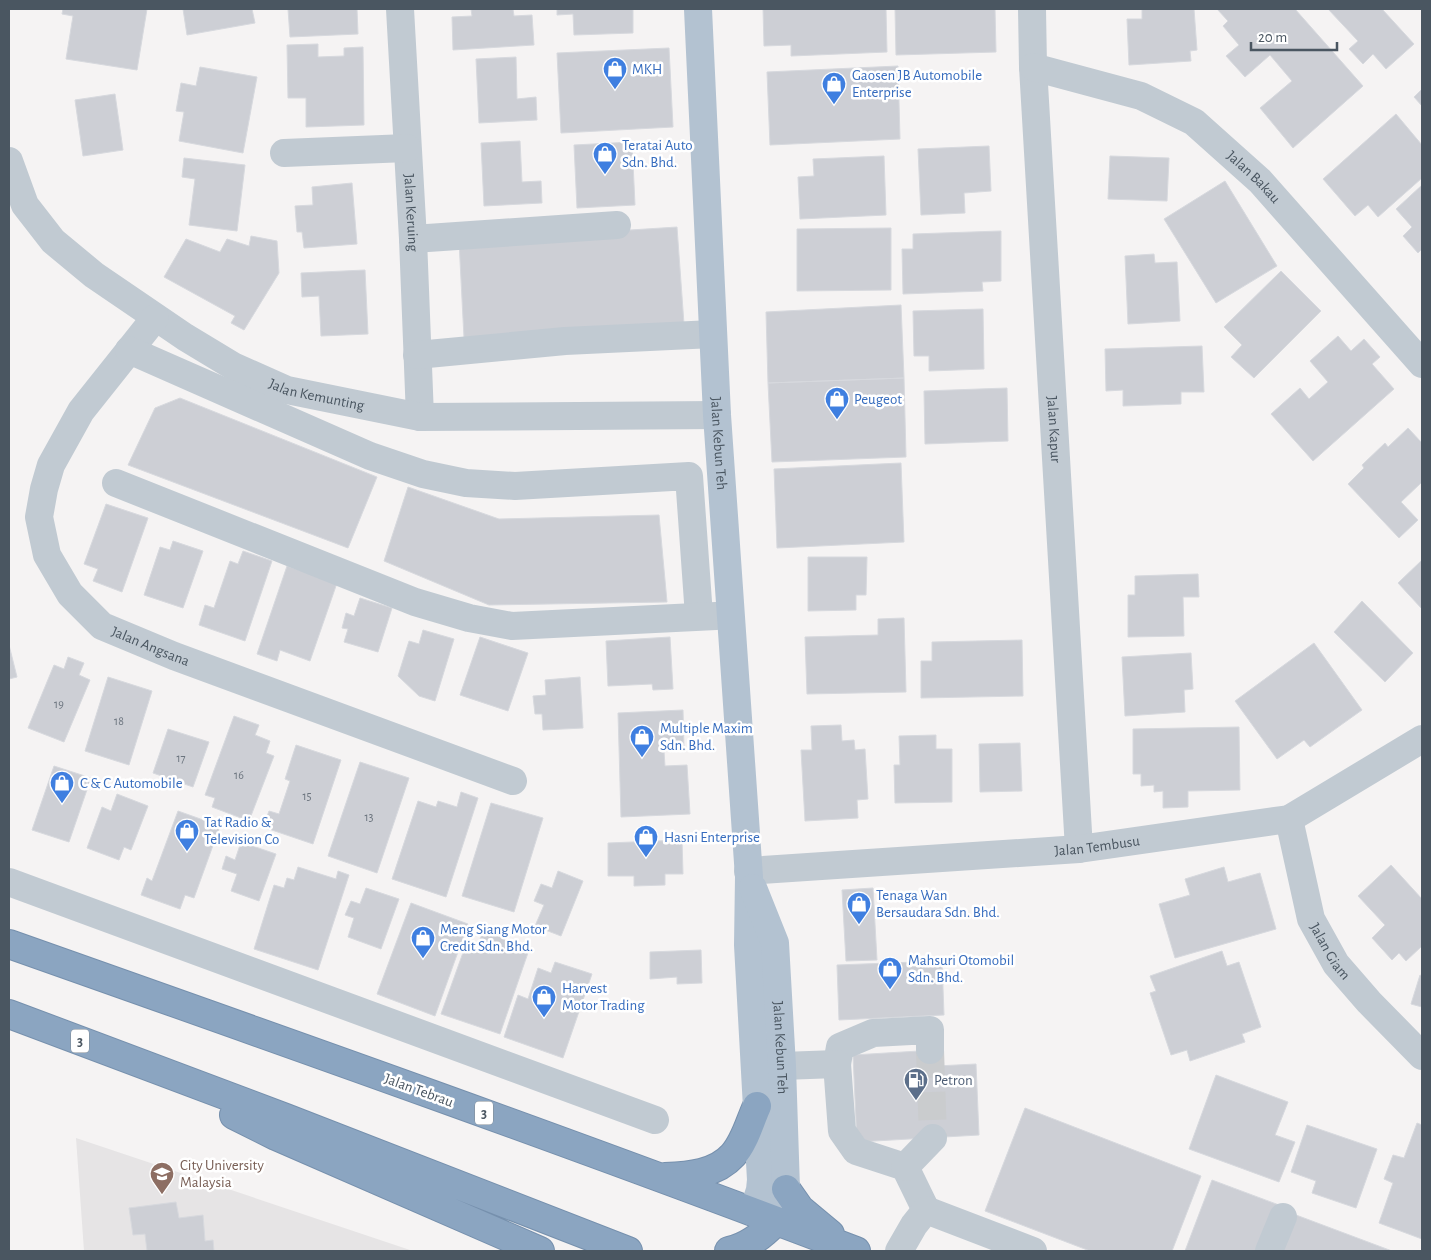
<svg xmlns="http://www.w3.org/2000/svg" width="1431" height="1260" font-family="'Alegreya Sans',sans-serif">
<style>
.education{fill:#e6e4e5}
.building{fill:#cdcfd5;stroke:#d7d9de}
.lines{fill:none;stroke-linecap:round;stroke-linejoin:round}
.minor-tunnel{stroke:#caccce;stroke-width:28;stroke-dasharray:28 14;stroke-linecap:butt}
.highway-casing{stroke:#7690ad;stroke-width:30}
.minor{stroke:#c1cad2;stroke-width:28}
.major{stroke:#b3c2d1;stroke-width:28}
.highway{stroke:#8ba5c1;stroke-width:28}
.labels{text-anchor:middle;stroke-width:5;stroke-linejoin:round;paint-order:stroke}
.number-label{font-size:12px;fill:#6b747e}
.shield{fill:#fff;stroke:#808990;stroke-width:1}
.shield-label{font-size:14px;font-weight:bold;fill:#4a5661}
.shop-label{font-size:15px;fill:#366cbe;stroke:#fff;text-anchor:start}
.street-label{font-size:15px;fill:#4a5661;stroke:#fff}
.service-label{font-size:15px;fill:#4e5e75;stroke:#fff;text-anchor:start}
.education-label{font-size:15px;fill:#785e54;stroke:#fff;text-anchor:start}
</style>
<rect width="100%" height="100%" fill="#f5f3f3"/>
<!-- education -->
<path class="education" d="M76,1138L413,1251H84Z"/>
<!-- building -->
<path class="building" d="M63,9H147L137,70L66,59L73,16L62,14Z
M183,9H252L255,23L187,35Z
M288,9H357L358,34L290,37Z
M471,9H513L514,16L532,15L534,45L453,50L452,17L472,16Z
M557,9H633V33L574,35L573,14L557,15Z
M763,9H886L887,52L791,56V45L764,46Z
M895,9H995L996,52L896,55Z
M1142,9H1194L1197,50L1190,51L1191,61L1129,65L1127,19H1142Z
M1217,9H1295L1363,86L1293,148L1260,108L1292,81L1270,55L1245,77L1226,56L1239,45L1223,26L1228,21Z
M1328,9H1382L1414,44L1386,69L1373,54L1363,64L1349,49L1358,41Z
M318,44V57L344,56V48L363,47L364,125L306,127V98H288L287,45Z
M669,48L673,127L561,133L557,53Z
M516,57L517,99L536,97L537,120L479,123L476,59Z
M898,66L900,139L770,145L767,72Z
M200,67L257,77L243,153L179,141L184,112L176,111L181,83L196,86Z
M1422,89V106L1414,97Z
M115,94L123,150L83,156L75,100Z
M1396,114L1422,145V178L1378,217L1368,205L1355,216L1323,179Z
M520,141L522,182L541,181L542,203L484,206L481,143Z
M632,142L635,205L577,208L574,145Z
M989,146L991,191L964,193L965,213L921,215L918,149Z
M884,156L886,215L800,219L798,177L814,176L813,159Z
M1110,156L1169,158L1167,201L1108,199Z
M184,158L245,165L237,231L189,225L195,179L182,177Z
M1225,181L1277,266L1216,303L1164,219Z
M352,183L357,244L304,248L302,232H297L295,206L313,205L312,187Z
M1422,185V249L1418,253L1403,236L1412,227L1396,209Z
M677,227L684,324L464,338L459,241Z
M891,228V290L797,291V229Z
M1001,231V281L982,282L983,291L903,294L902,249H913V234Z
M251,236L277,241L279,273L244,330L231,323L235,316L164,277L186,239L220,252L227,239L249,246Z
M1154,254L1155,263L1177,262L1180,321L1128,324L1125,256Z
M365,270L368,334L321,336L319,296L302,297L301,273Z
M1281,271L1321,311L1254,378L1231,357L1242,345L1224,327Z
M901,305L904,378L768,383L766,312Z
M983,309L984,369L929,371V356H914L913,311Z
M1338,336L1351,351L1364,339L1380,357L1372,364L1394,389L1313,461L1271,414L1300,388L1309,399L1328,382L1310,361Z
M1202,346L1204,392H1181V404L1123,406V390L1106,391L1105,349Z
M904,378L906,457L772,462L768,383Z
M1007,388L1008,441L925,444L924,391Z
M180,398L377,477L348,548L128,465L155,408Z
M1408,428L1422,443V482L1401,502L1418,520L1399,538L1348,484L1364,468L1362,465L1385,443L1388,447Z
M901,463L904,542L777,548L774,469Z
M408,487L499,519L659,515L667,602L489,605L384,561Z
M106,504L148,518L122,592L93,581L98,569L84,564Z
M173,541L203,551L183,608L144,595L160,547L170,550Z
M243,551L272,561L245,641L199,625L205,605L214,608L230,561L238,564Z
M808,557H867L866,595H856V610L808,611Z
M1422,560V609L1398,583Z
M287,566L337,583L310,661L280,650L277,661L257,654Z
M1198,574L1199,597H1183L1184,636L1128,637V595H1135V576Z
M360,598L392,608L378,652L344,642L348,629L342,628L346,613L354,616Z
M1362,601L1413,653L1385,682L1334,632Z
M904,618L906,692L807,694L805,637L878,635V619Z
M423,630L454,639L435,701L419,696L398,676L409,641L419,644Z
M480,637L528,653L508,711L460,695Z
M670,637L673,689L653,690L652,684L608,686L606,641Z
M1022,640L1023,696L921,698V661H932V642Z
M1314,643L1362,710L1310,747L1304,740L1277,759L1235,701Z
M9,645L17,677L9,679Z
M1191,653L1193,689L1184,690L1185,712L1125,716L1122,657Z
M68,657L84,663L79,675L90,680L64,742L28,728L54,665L64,669Z
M108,677L152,691L129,765L85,751Z
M580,677L583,728L543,730L542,714H535L533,696L546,695L545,680Z
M683,710L684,750L664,751L665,766L687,765L690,814L621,817L618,713Z
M234,716L259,725L255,735L270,741L266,753L274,756L249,821L212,807L215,798L205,795Z
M841,725L842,741L854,740L855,750L865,749L868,799L857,800L858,818L805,821L801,750H812L811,726Z
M1239,727L1240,790L1188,791V807L1163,808V791L1154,792V785L1141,786V774H1133V729Z
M168,729L209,742L193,787L153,773Z
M936,735V749H952V802L895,803L894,765H900L899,736Z
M1020,743L1022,791L980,792L979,744Z
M296,745L341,760L313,844L263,827L269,811L279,814L290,781L285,779Z
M360,762L409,778L377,873L328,856Z
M54,766L91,778L69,842L32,830Z
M461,792L478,798L446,897L392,879L418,801L436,807L438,801L457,807Z
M117,794L148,806L131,850L124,847L119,860L87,848L102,807L111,811Z
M491,803L543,818L514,912L462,896Z
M178,811L220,826L194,898L185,895L180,909L141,895L147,878L152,881Z
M682,840L683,874H665V885L634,886V876H608V843Z
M241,842L276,854L259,901L231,891L237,874L222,869L226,856L235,860Z
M1391,865L1422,899V946L1406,961L1399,953L1392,960L1372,938L1385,925L1358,896Z
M298,867L336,879L338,871L349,875L318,970L254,949L274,885L284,888L287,878L294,880Z
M1224,867L1228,882L1260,873L1276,929L1175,958L1159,904L1190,895L1185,879Z
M558,871L583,881L561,936L535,926L544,905L534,901L541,884L552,888Z
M366,888L399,899L381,949L348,937L354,918L345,915L351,901L360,904Z
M873,888L877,960L846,961L842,890Z
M411,903L468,924L435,1016L377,994Z
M483,931L530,947L500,1034L441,1014L465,947L476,951Z
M701,950L702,983L677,984V977L650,979V952Z
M1222,951L1227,966L1239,962L1261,1027L1242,1034L1245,1042L1190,1061L1187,1050L1171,1055L1150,993L1156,991L1150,976Z
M942,961L944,1015L839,1020L837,965Z
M555,962L592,974L563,1058L504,1037L518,995L528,999L538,968L551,973Z
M1420,975L1422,976V1007L1411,1004Z
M936,1050L937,1066L976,1064L979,1135L857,1142L853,1055Z
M1216,1075L1288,1102L1275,1135L1295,1142L1279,1182L1189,1149Z
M1025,1108L1201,1176L1172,1251H1090L985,1211Z
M1417,1123L1422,1125V1239L1379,1223L1393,1183L1384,1179L1393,1155L1404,1158Z
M1307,1125L1377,1149L1356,1208L1312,1193L1316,1181L1291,1172Z
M1212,1180L1279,1205L1262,1251H1185Z
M176,1202L179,1218L203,1215L205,1241L213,1240L214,1251H147L145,1234L133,1235L129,1208Z
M1296,1215L1392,1251H1283Z"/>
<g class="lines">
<!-- minor-tunnel -->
<path class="minor-tunnel" d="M930,1050L933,1138"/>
<defs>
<path id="highway" d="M9,944C292,1044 575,1144 856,1251
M9,1014L286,1118L628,1251
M234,1115L276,1136L540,1251
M665,1177C689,1176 716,1174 733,1155C745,1142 750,1121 757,1106
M786,1189L800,1209L830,1234
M729,1251C748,1247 763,1235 776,1221"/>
</defs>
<!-- highway casing -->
<use href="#highway" class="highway-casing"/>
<!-- minor -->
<g class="minor">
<path id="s1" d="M400,9L413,239L420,417"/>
<path id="s2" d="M1032,9L1033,67L1079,849"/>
<path id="s3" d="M1033,67L1141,96L1194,122L1260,181L1422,364"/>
<path d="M284,153L407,148"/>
<path id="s4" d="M9,161L25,205L53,241L94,275L185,337L233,366L287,390L420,417L717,415"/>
<path d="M413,239L617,225"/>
<path id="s5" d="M155,318L81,411L51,465L44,489L39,517L47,555L70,594L102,626L174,656L513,781"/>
<path d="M129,350L370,456L423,474L466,483L515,486L689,476L699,616"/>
<path d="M417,355L565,341L713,334"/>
<path d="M116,483L415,602L469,618L512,626L716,616"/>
<path id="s6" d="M1289,819L1311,919L1336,964L1369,1002L1422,1056"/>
<path id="s7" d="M748,871L1079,849L1289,819L1422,739"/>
<path d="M9,882L655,1120"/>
<path d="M837,1064L840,1047L873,1033L930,1030V1050"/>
<path d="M782,1066L837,1064L842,1131L856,1151L905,1167L926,1210"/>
<path d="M905,1167L933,1138"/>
<path d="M899,1251L914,1225L926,1210L1033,1251"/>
<path d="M1269,1251L1283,1217"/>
</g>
<!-- major -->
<g class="major">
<path id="s8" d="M698,9L717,415L749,877L748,945L761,1180L760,1190L753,1212"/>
<path id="s9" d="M753,888L775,943L782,1066L786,1189L784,1200L780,1212"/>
</g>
<!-- highway -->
<use href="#highway" class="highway"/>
</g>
<!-- icons -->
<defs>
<symbol id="shop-pin" viewBox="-11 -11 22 30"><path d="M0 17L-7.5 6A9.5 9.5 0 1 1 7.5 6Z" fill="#3f7fe0" stroke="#fff"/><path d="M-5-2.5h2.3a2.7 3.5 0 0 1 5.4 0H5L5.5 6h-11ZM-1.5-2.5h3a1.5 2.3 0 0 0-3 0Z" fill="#fff"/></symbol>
<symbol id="fuel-pin" viewBox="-11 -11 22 30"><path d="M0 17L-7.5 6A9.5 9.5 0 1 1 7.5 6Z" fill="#5c6f8a" stroke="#fff"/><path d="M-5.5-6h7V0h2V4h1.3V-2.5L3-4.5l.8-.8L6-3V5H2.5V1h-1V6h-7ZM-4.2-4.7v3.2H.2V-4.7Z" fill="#fff"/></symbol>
<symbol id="university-pin" viewBox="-11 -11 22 30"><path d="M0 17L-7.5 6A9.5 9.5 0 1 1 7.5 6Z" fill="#8d6e63" stroke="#fff"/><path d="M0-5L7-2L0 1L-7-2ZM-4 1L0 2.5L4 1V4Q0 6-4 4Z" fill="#fff"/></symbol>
</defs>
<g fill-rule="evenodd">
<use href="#shop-pin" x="601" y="55" width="28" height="38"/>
<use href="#shop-pin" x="820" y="70" width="28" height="38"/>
<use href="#shop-pin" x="591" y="140" width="28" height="38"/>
<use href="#shop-pin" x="823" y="385" width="28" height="38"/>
<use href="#shop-pin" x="628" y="723" width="28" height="38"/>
<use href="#shop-pin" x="48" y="769" width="28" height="38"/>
<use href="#shop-pin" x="173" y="817" width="28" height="38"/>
<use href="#shop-pin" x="632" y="823" width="28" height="38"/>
<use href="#shop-pin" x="845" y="890" width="28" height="38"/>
<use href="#shop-pin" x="409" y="924" width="28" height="38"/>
<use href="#shop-pin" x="876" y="955" width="28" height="38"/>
<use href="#shop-pin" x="530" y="983" width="28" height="38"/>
<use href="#fuel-pin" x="902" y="1066" width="28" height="38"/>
<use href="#university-pin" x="148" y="1160" width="28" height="38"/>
</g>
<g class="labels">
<!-- number labels -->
<g class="number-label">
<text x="59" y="708">19</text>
<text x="119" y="725">18</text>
<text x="181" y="762">17</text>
<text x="239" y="779">16</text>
<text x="307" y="800">15</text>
<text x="369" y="821">13</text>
</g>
<!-- shield labels -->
<g class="shield">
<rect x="71" y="1029.5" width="18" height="23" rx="4"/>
<rect x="475" y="1101.5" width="18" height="23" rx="4"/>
</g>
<g class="shield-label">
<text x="80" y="1046">3</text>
<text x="484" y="1118">3</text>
</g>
<!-- shop labels -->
<g class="shop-label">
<text x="632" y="74">MKH</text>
<text x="852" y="80">Gaosen JB Automobile<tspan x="852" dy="17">Enterprise</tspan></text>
<text x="622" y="150">Teratai Auto<tspan x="622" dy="17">Sdn. Bhd.</tspan></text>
<text x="854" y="404">Peugeot</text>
<text x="660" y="733">Multiple Maxim<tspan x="660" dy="17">Sdn. Bhd.</tspan></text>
<text x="80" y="788">C &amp; C Automobile</text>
<text x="204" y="827">Tat Radio &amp;<tspan x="204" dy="17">Television Co</tspan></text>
<text x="664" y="842">Hasni Enterprise</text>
<text x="876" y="900">Tenaga Wan<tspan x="876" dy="17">Bersaudara Sdn. Bhd.</tspan></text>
<text x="440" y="934">Meng Siang Motor<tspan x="440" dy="17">Credit Sdn. Bhd.</tspan></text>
<text x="908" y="965">Mahsuri Otomobil<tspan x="908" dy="17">Sdn. Bhd.</tspan></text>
<text x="562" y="993">Harvest<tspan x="562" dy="17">Motor Trading</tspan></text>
</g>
<!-- street labels -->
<g class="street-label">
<text dy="5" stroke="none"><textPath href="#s3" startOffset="252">Jalan Bakau</textPath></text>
<text dy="5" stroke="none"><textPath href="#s1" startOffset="204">Jalan Keruing</textPath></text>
<text dy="5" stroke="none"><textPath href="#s4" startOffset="401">Jalan Kemunting</textPath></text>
<text dy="5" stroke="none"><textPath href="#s2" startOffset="421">Jalan Kapur</textPath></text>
<text dy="5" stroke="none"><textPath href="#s8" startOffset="435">Jalan Kebun Teh</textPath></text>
<text dy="5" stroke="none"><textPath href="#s5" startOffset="416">Jalan Angsana</textPath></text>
<text dy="5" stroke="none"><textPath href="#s7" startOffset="350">Jalan Tembusu</textPath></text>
<text dy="5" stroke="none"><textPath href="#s6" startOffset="140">Jalan Giam</textPath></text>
<text dy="5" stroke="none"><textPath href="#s9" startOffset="164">Jalan Kebun Teh</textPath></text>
<text transform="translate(419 1090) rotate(20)" y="5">Jalan Tebrau</text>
</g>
<!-- service labels -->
<g class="service-label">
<text x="934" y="1085">Petron</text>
</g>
<!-- education labels -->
<g class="education-label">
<text x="180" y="1170">City University<tspan x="180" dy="17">Malaysia</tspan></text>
</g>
</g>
<!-- border -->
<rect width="1431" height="1260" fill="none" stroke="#4a5661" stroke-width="20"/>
<!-- scale -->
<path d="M1251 42v8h86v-8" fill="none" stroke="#4a5661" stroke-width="2.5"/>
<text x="1258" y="42" font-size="15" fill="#4a5661" stroke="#ffffff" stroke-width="4" paint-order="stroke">20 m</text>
</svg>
